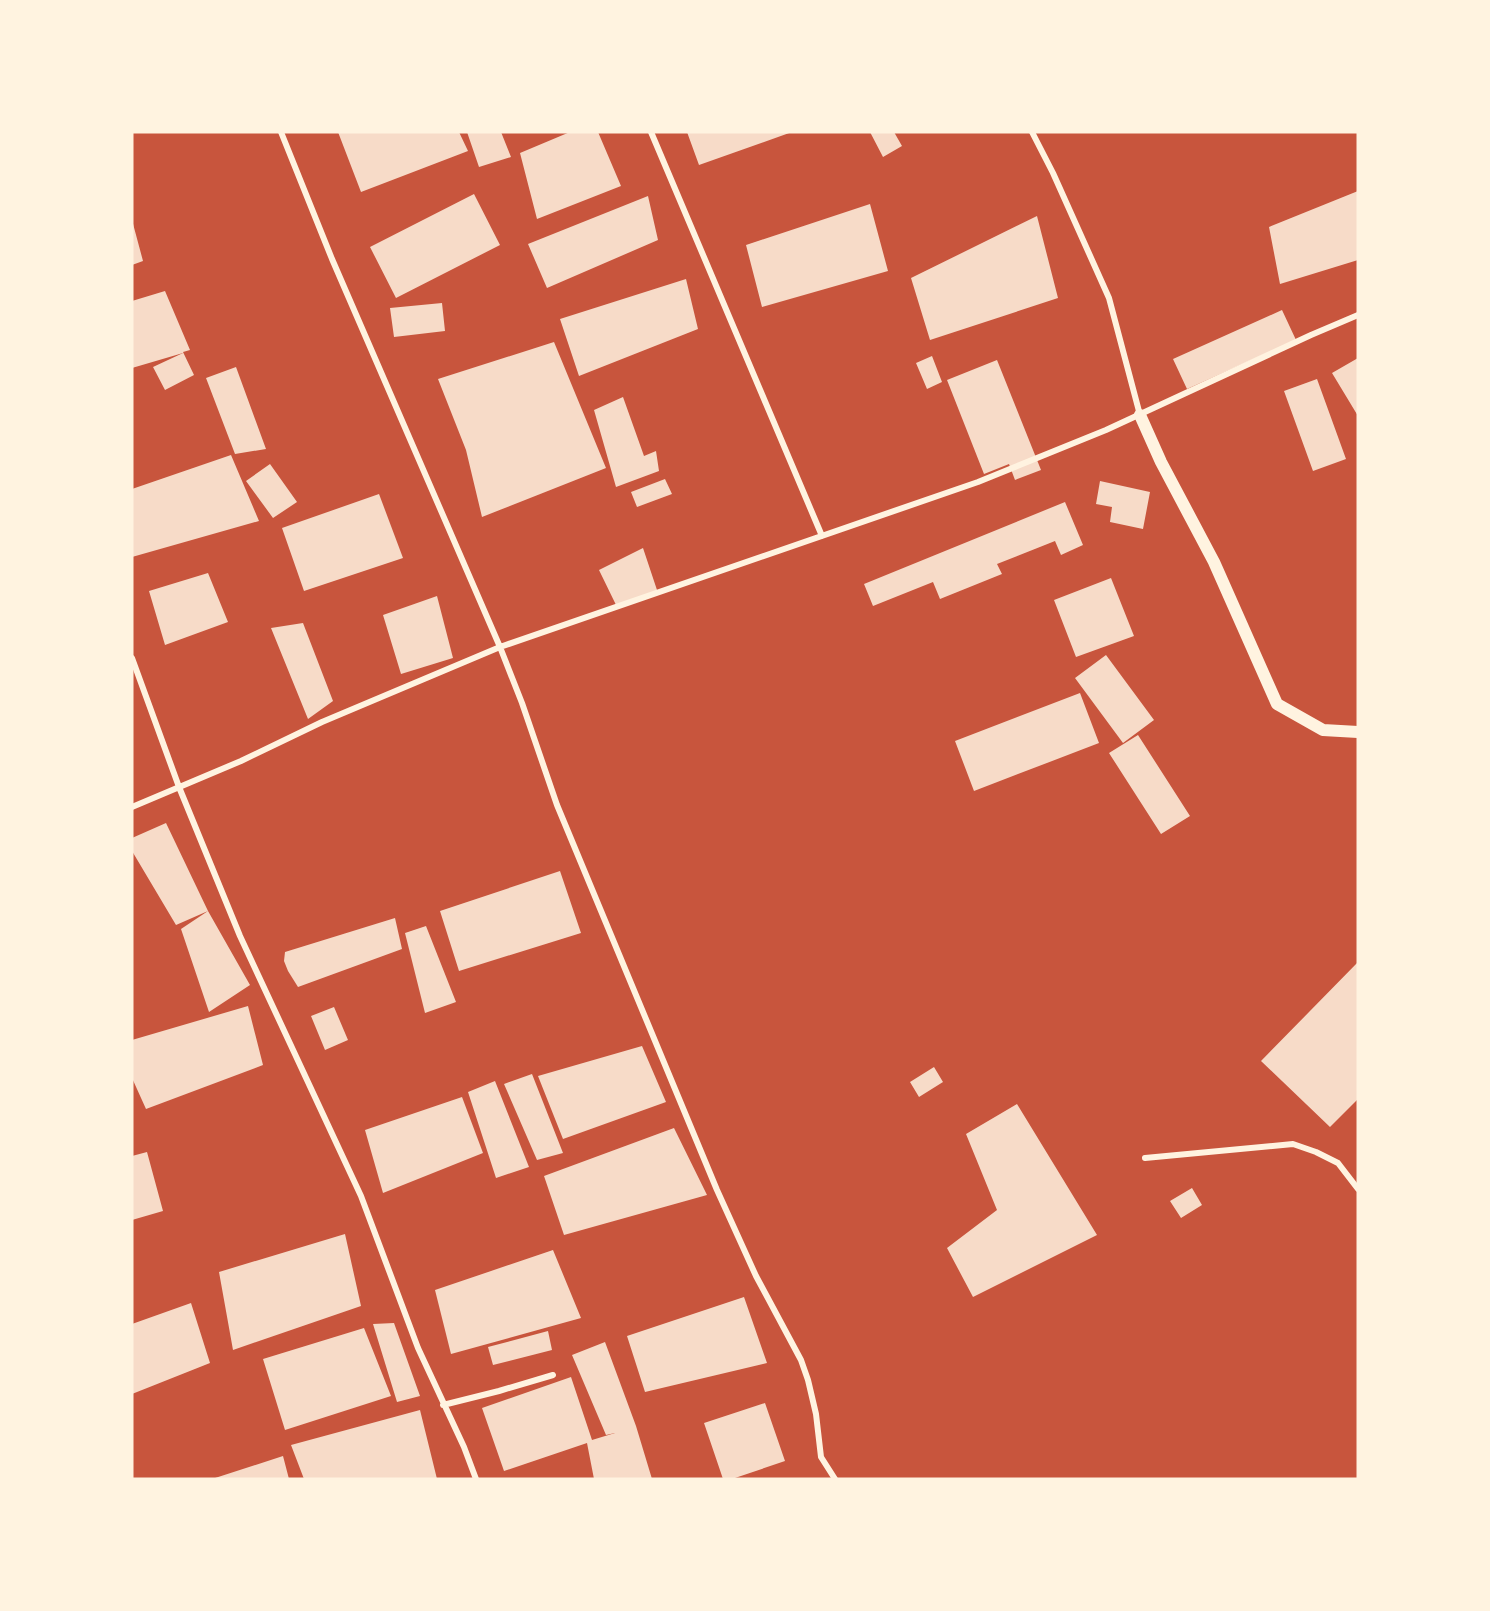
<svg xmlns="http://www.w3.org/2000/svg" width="1490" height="1611" font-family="'Roboto Serif',serif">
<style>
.building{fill:#f7dbc8}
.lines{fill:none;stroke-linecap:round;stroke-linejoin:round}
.minor{stroke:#fff3e0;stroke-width:6}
.secondary{stroke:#fff3e0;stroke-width:12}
</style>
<rect width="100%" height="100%" fill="#c8553d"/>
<!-- building -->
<path class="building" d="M338,132H459L468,151L361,192Z
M467,132H501L511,157L479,167Z
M570,132H598L621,186L537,219L520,153Z
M687,132H792L699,165Z
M870,132H894L902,146L883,157Z
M1358,191V260L1280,284L1269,227Z
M474,194L500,245L396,298L370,247Z
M648,196L658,240L547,288L528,244Z
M870,204L888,271L762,307L746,245Z
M1037,216L1058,298L930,340L911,278Z
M132,220L143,261L132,265Z
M686,279L698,329L579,376L560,319Z
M165,291L190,350L183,352L194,375L165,390L153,367L183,353L132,368V301Z
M442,303L445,331L394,337L390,308Z
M1282,310L1296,340L1187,389L1173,359Z
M554,342L606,468L482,517L466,450L438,379Z
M932,356L942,382L927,389L916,363Z
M1358,358V416L1332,373Z
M997,360L1041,470L1015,480L1009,464L984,474L947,380Z
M236,367L266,449L235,454L206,378Z
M1317,379L1346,459L1313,471L1284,391Z
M623,397L644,456L656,451L659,471L616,487L594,410Z
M231,455L259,521L132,557V489Z
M270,464L297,502L273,518L246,481Z
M665,479L672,494L637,507L631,492Z
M1100,481L1150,492L1143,529L1110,522L1112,507L1096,504Z
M379,494L403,558L304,591L282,528Z
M1065,502L1083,545L1061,555L1055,541L997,564L1002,574L940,599L933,582L873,606L864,584Z
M643,548L658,593L617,607L599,570Z
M208,573L228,622L165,645L149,591Z
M1111,578L1134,636L1076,657L1054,600Z
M437,596L453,658L401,674L383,615Z
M303,623L333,701L308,719L271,628Z
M1106,655L1154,720L1123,743L1075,678Z
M1080,693L1099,743L974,791L955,741Z
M1138,735L1190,816L1161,834L1109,753Z
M166,823L208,911L176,925L132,851V838Z
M560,871L581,933L459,971L440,911Z
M208,911L250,985L209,1012L181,929Z
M395,918L402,949L298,987L288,971L284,961L285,952Z
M426,926L456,1002L425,1013L405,933Z
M1358,962V1099L1330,1127L1261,1061Z
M248,1006L263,1065L146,1109L132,1078V1040Z
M334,1007L348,1040L325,1050L311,1016Z
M642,1046L666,1102L563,1139L538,1076Z
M934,1067L943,1082L919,1097L910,1082Z
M532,1074L563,1153L537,1160L504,1084Z
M495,1081L529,1167L496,1178L468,1092Z
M462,1097L483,1153L383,1193L365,1130Z
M1017,1104L1097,1235L973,1297L947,1248L997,1210L966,1134Z
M674,1128L707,1195L564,1235L544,1176Z
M147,1152L163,1211L132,1220V1156Z
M1192,1188L1202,1205L1181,1218L1170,1201Z
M345,1234L361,1306L233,1350L219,1272Z
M553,1250L581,1318L451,1354L435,1290Z
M744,1297L767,1363L645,1392L627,1336Z
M191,1303L210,1363L132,1394V1324Z
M394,1323L420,1396L397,1402L373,1324Z
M364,1328L391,1396L285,1430L263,1359Z
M548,1331L552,1350L493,1365L488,1347Z
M605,1342L636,1426L652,1479H594L587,1443L504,1471L482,1408L571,1377L592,1440L615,1433L606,1435L572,1355Z
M765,1403L785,1461L732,1479H723L704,1423Z
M420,1410L437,1479H304L291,1445Z
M283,1456L289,1479H212Z"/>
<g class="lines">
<!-- minor -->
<path class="minor" d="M281,132L332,259L500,647L522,703L557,805L717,1190L756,1276L801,1360L808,1380L816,1414L821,1457L835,1479
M651,132L822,536
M1032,132L1053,173L1109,298L1140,415
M132,658L179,787L240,936L361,1196L418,1348L464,1447L476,1479
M132,807L241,761L322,722L500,647L978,482L1106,430L1311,335L1358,315
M1145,1158L1293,1144L1316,1152L1338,1163L1358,1189
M443,1405L499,1391L553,1375"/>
<!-- secondary -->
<path class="secondary" d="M1140,415L1161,462L1214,562L1277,704L1323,730L1358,732"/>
</g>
<!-- border -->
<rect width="1490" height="1611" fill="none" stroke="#fff3e0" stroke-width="267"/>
</svg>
